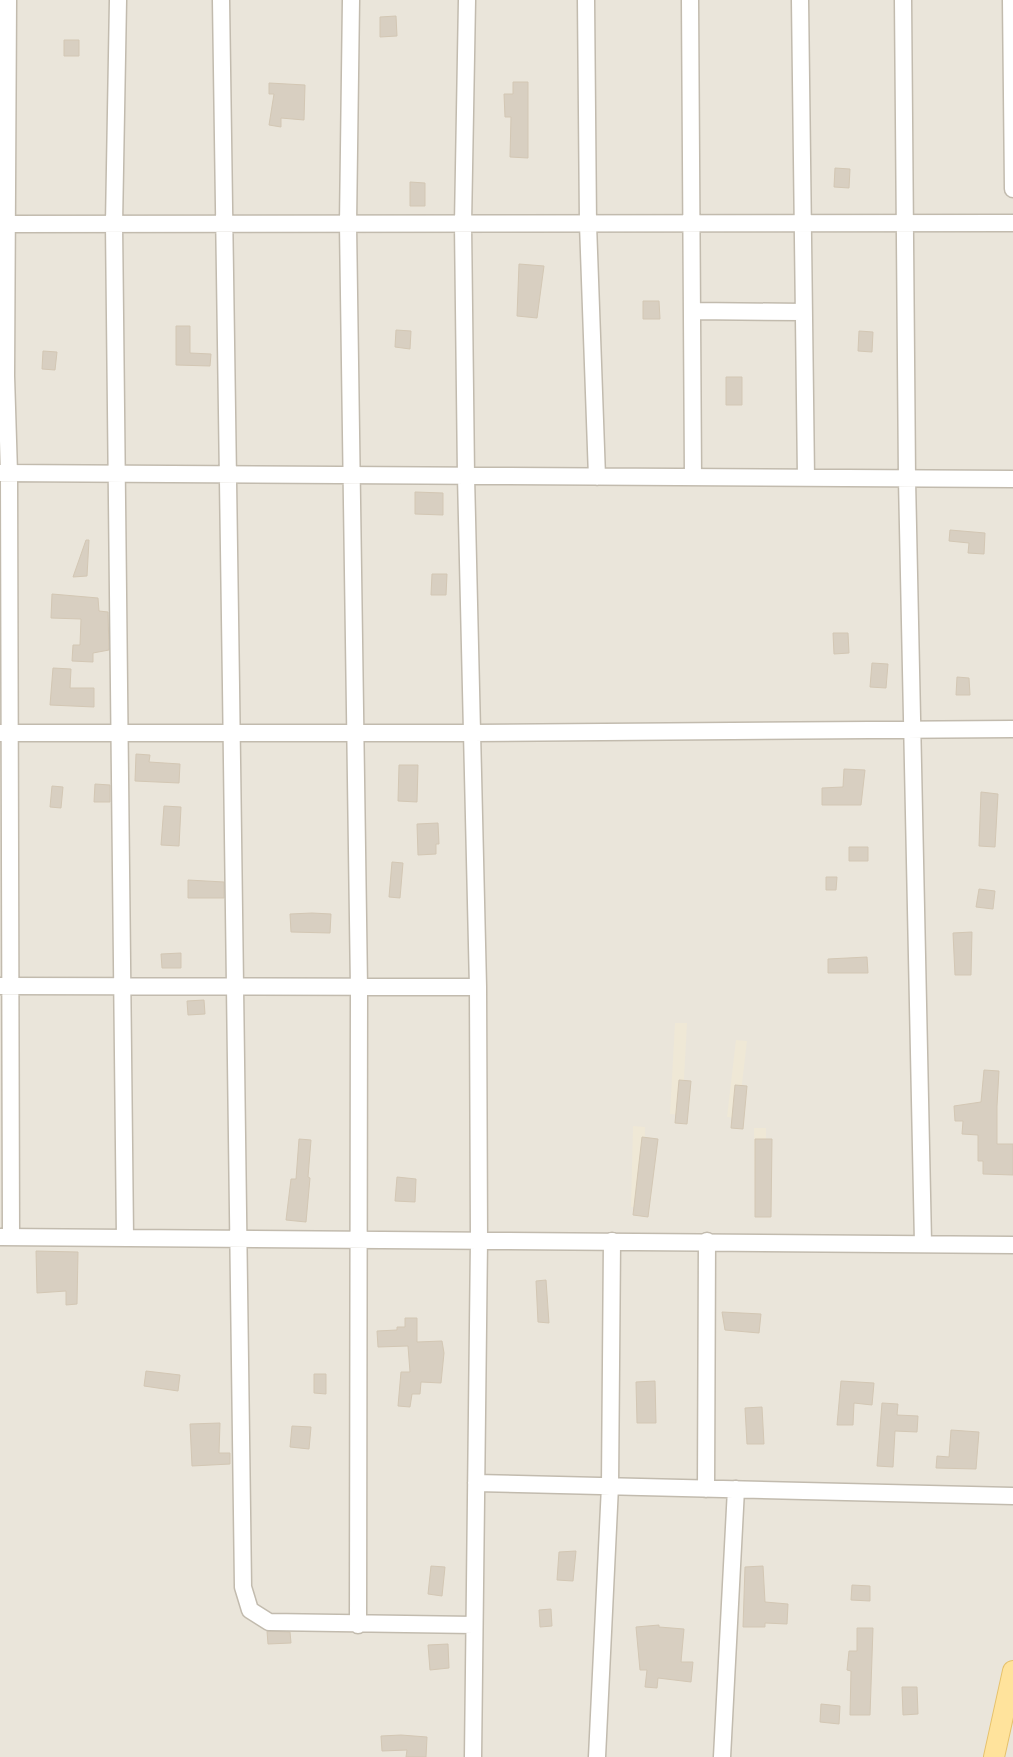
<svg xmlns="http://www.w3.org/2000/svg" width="1013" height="1757" font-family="'PT Sans Narrow',sans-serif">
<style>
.residential{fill:#eae5da}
.education{fill:#efe8d6}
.building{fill:#d8cfc1;stroke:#d3c7b4}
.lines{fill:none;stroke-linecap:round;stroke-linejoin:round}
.minor-casing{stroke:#c2bbae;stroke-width:19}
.major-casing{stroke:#e6c16a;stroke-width:22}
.minor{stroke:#fff;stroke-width:16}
.major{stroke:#ffe39c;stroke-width:20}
</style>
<rect width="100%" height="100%" fill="#f6f3ec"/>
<!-- residential -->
<path class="residential" d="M0,0H1013V1757H0Z"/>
<!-- education -->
<path class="education" d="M675,1023H687L682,1115L670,1114Z
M736,1040L747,1041L738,1118L727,1117Z
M633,1126L645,1127L643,1207H631Z
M754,1128H766V1207H755Z"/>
<!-- building -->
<path class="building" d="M396,16L397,36L380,37V17Z
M64,40H79V56H64Z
M513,82H528V158L510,157L511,117H505L504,94H513Z
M269,83L305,85L304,120L281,118V127L269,125L274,94H269Z
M835,168L850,169L849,188L834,187Z
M410,182L425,183V206H410Z
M519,264L544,266L537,318L517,316Z
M643,301H659L660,319H643Z
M176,326H190V353L211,354L210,366L176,365Z
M396,330L411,331L410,349L395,347Z
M859,331L873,332L872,352L858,351Z
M43,351L57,352L55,370L42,369Z
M726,377H742V405H726Z
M415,492L443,493V515L415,514Z
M950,530L985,533L984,554L968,553L969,543L949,541Z
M86,540H89L87,576L73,577Z
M432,574H447L446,595H431Z
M52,594L98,598L99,611L108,612L109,650L93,653V662L72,661L73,645H80L81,619L51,618Z
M833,633H848L849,653L834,654Z
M872,663L888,664L886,688L870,687Z
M53,668L71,669L70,688H94V707L50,705Z
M957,677L969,678L970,695H956Z
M136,754L150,755L149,762L180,764L179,783L135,781Z
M399,765H418L417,802L398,801Z
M844,769L865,770L861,805H822V788L843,787Z
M95,784L110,785V802H94Z
M52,786L63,787L61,808L50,807Z
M981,792L998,794L995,847L979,846Z
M164,806L181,807L179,846L161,845Z
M438,823L439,844H436V854L418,855L417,824Z
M849,847H868V861H849Z
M392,862L403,863L400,898L389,897Z
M826,877H837L836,890H826Z
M188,880L224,882V898H188Z
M979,889L995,891L993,909L976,907Z
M312,913L331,914L330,933L291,932L290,914Z
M972,932L971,975H955L953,933Z
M181,953V968H162L161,954Z
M867,957L868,973H828V959Z
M204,1000L205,1014L188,1015L187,1001Z
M984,1070L999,1071L997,1106V1144H1013V1175L983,1174V1161H978V1135L962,1134L963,1121H955L954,1106L981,1102Z
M679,1080L691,1081L687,1124L675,1123Z
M735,1085L747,1086L743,1129L731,1128Z
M642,1137L658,1139L648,1217L633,1215Z
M299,1139L311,1140L308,1177L310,1178L306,1222L286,1220L291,1179H296Z
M755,1139H772L771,1217H755Z
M397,1177L416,1179L415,1202L395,1201Z
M36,1251L78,1252L77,1304L66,1305V1291L37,1293Z
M546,1280L549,1323L538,1322L536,1281Z
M722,1312L761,1314L759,1333L725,1330Z
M405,1318H417V1342L442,1341L444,1353L441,1383L421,1382L420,1394H412L410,1407L398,1406L401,1372H410L408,1346L378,1347L377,1331L397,1330V1327H405Z
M146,1371L180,1375L178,1391L144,1386Z
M314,1374H326V1394L314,1393Z
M655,1381L656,1423H637L636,1382Z
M841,1381L874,1383L872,1405L854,1403L853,1425H837Z
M882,1403L898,1404L897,1415L918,1416L917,1432L895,1431L893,1467L877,1466Z
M762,1407L764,1444H747L745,1408Z
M220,1423L219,1453H230V1464L192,1466L190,1424Z
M292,1426L311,1427L309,1449L290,1447Z
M951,1430L979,1432L976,1469L936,1468L937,1456L949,1457Z
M576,1551L573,1581L557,1580L559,1552Z
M431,1566L445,1567L442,1596L428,1594Z
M763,1566L765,1602L788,1604L787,1624L765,1623V1627H743L745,1567Z
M852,1585L870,1586V1601L851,1600Z
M551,1609L552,1626L540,1627L539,1610Z
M659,1625V1627L684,1629L681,1662H693L691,1682L658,1678L657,1688L645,1687L647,1670H640L636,1627Z
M857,1628H873L870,1715H850L851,1671L847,1670L849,1651H857Z
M267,1631L290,1632L291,1643L268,1644Z
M448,1644L449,1668L430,1670L428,1645Z
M902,1687H917L918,1714L903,1715Z
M821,1704L840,1706L839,1724L820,1722Z
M401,1735L427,1737L426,1757H406L407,1750L382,1751L381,1736Z"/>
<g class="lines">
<defs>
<path id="minor" d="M8,0L6,376L9,473L11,1237
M118,0L114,224L125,1238
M221,0C227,529 239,1058 243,1587L250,1610L269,1622L474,1625
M351,0L348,224L359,988L358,1625
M467,0L463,224L466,476L478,987L479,1240L473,1757
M586,0L588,224L597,477
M690,0L693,477
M800,0L806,478
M903,0L907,479L923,1243
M1011,0L1013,189
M0,224L1013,223
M692,311L804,312
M0,473L1013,479
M0,733H472L1013,729
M0,986L478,987
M0,1237L1013,1245
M476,1483L1013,1496
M706,1489L707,1241
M597,1757L610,1486L612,1241
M722,1757L736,1489"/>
<path id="major" d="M994,1757L1013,1671"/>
</defs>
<!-- minor casing -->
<use href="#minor" class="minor-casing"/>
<!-- major casing -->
<use href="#major" class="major-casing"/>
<!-- minor -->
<use href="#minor" class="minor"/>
<!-- major -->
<use href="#major" class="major"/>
</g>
</svg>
